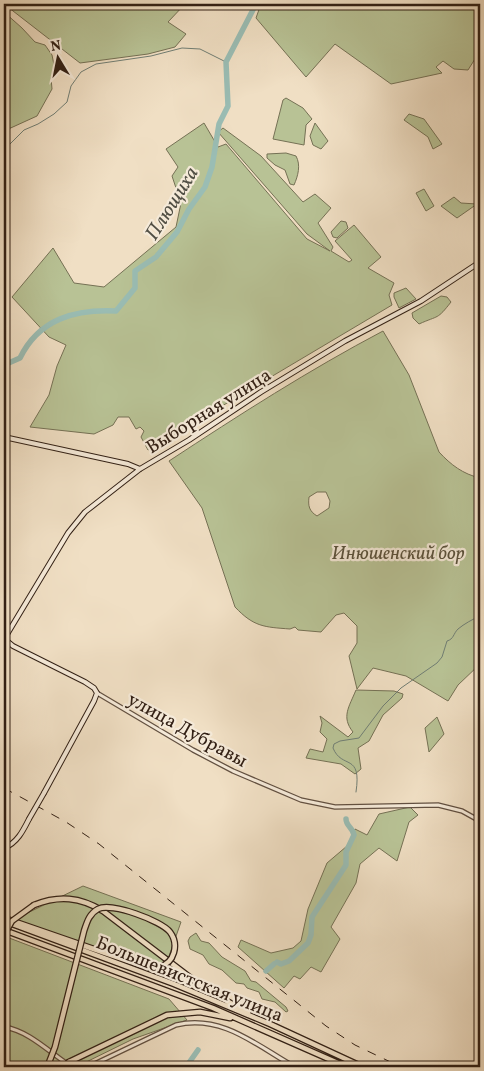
<svg xmlns="http://www.w3.org/2000/svg" width="484" height="1071" font-family="Vollkorn,serif">
<style>
.green{fill:#b8c295;stroke:#757155;fill-rule:evenodd}
.lines{fill:none;stroke-linecap:round;stroke-linejoin:round}
.stream{stroke:#707e74;stroke-width:1}
.river{stroke:#9abdb4;stroke-width:5.5}
.tertiary-casing{stroke:#625041;stroke-width:5.5}
.secondary-casing{stroke:#322015;stroke-width:6}
.primary-casing{stroke:#322015;stroke-width:7}
.trunk-casing{stroke:#322015;stroke-width:7}
.tertiary{stroke:#f5ead9;stroke-width:3}
.secondary{stroke:#f5ead9;stroke-width:4}
.primary{stroke:#f0dfc4;stroke-width:4.5}
.trunk{stroke:#f0dfc4;stroke-width:4.5}
.rail{stroke:#322015;stroke-width:1;stroke-dasharray:9 9;stroke-linecap:butt}
.secondary-bridge-casing{stroke:#322015;stroke-width:6;stroke-linecap:butt}
.trunk-bridge-casing{stroke:#322015;stroke-width:7;stroke-linecap:butt}
.secondary-bridge{stroke:#f5ead9;stroke-width:4}
.trunk-bridge{stroke:#f0dfc4;stroke-width:4.5}
.labels{text-anchor:middle;stroke-width:4.5;stroke-linejoin:round;paint-order:stroke}
.street-label{font-size:19px;fill:#322015;stroke:#f5ead9}
.park-label{font-size:19px;font-style:italic;fill:#5a513b;stroke:#f5ead9}
.water-label{font-size:20px;font-style:italic;fill:#514f45;stroke:#f5ead9}
</style>
<rect width="100%" height="100%" fill="#f0dfc4"/>
<filter id="stains"><feTurbulence type="fractalNoise" baseFrequency=".004" numOctaves="4"/><feColorMatrix values="0 0 0 0 .2 0 0 0 0 .09 0 0 0 0 .02 0 0 0 .5 -.17"/></filter>
<radialGradient id="worn" r=".72"><stop offset=".6" stop-color="#630" stop-opacity="0"/><stop offset="1" stop-color="#630" stop-opacity=".3"/></radialGradient>
<!-- green -->
<path class="green" d="M4,4H185L168,22L186,34L175,47L148,54L80,63Z
M261,4H480V51L468,70L454,69L443,61L436,67L442,73L391,84L335,44L306,77L256,18Z
M4,12L22,28L35,42L45,45L52,55L55,70L51,78L52,89L37,116L4,131Z
M286,98L303,108L312,119L306,125L304,145L273,139L283,100Z
M409,114L424,119L442,144L433,149L428,137L404,120Z
M204,123L218,147L226,144L307,239L330,251L307,234L218,132L223,128L261,156L303,202L315,194L331,208L318,223L333,247L331,251L349,262L352,260L335,241L354,225L381,257L368,268L394,283L389,295L392,305L148,450L141,437L144,431L140,427L136,429L129,417H118L113,425L94,434L30,427L49,395L57,366L66,345L49,337L12,297L53,248L74,283L104,287L176,227L181,203L172,176L178,167L166,149Z
M315,123L328,141L321,149L313,145L310,136Z
M286,153L296,156C301,165 298,176 294,185L290,184L285,170L275,165L267,158V154Z
M424,189L434,206L426,211L416,193Z
M454,197L461,203L477,204L457,218L441,206Z
M341,221L346,222L348,228L337,238L333,237L331,232Z
M406,288L416,299L399,308L394,297V293Z
M441,296L447,297L451,302C437,320 439,315 419,324L413,318L412,313Z
M383,331L409,375L439,452C451,465 463,474 480,478V664L458,685L448,701L406,676L373,668L357,689L349,656L357,643V626L344,613L336,615L321,632L298,630L295,627L290,629C264,627 254,627 235,607L202,508L169,461C239,415 309,370 383,331ZM317,492H326L330,501L329,508L317,516C309,511 308,506 309,497Z
M356,690L394,691L403,694L402,698L383,715L369,741L358,748L361,769L355,774L341,764L306,758L310,749L323,752L327,739L320,732L322,723L320,716L348,737L353,732C341,717 349,707 356,690Z
M437,717L444,734L429,752L425,728Z
M410,807L418,815L409,822L397,861L379,848L360,864L356,883L331,927L340,939L321,972L311,967L300,979L294,976L284,988L238,947L241,940L271,953L293,948L301,941L308,909L327,863L347,846L355,829L367,835L379,814Z
M83,886L181,922L162,976L13,920Z
M196,933L201,941L209,943L222,957L245,971L251,981L256,982L286,1007L288,1011L286,1012L275,1002L262,999L259,992L247,988L244,984L236,983L222,970L209,964L203,955L190,949L188,941L190,937Z
M4,936L169,999L187,1020L133,1039L76,1067H4Z"/>
<g class="lines">
<!-- stream -->
<path class="stream" d="M4,150L24,130L38,124L54,114L67,102L71,86L81,72L96,64L151,56L182,48L200,49L226,62
M356,792C362,752 342,770 333,748L334,744L340,741L359,738L383,706L401,688L437,663L442,657L447,641C454,639 453,634 458,629C464,624 473,619 480,616"/>
<!-- river -->
<path class="river" d="M4,365L20,358C39,319 75,309 116,311L135,288V271L156,257L177,232L189,209L205,187L212,167L219,124L228,106L226,62L256,4
M277,962L281,964L289,961L308,943L311,935L312,917L346,865V852L354,835C353,828 346,826 346,819
M266,971L274,964
M186,1067L198,1050"/>
<defs>
<path id="tertiary" d="M97,693L193,750L233,771L301,800L335,807L438,805L462,811L480,821
M4,1027C30,1031 51,1054 72,1067
M88,1067L176,1025C223,1014 257,1046 295,1067"/>
<path id="secondary" d="M4,437L128,464L140,469
M44,793L94,701L97,693L94,688L85,682L13,646L7,641L6,636L68,533L85,512L140,469L189,440L261,392L345,341L421,301L480,262
M4,848C17,843 23,831 29,819"/>
<path id="primary" d="M5,1058L7,1067"/>
<path id="trunk" d="M34,905C59,895 80,897 103,911L204,988L248,1013
M4,918L140,965
M4,921L174,984L270,1024L363,1067
M4,930L213,1008L347,1067
M4,1039L5,1058
M69,1062L167,1015L200,1012L230,1018"/>
</defs>
<!-- tertiary casing -->
<use href="#tertiary" class="tertiary-casing"/>
<!-- secondary casing -->
<use href="#secondary" class="secondary-casing"/>
<!-- primary casing -->
<use href="#primary" class="primary-casing"/>
<!-- trunk casing -->
<use href="#trunk" class="trunk-casing"/>
<!-- tertiary -->
<use href="#tertiary" class="tertiary"/>
<!-- secondary -->
<use href="#secondary" class="secondary"/>
<!-- primary -->
<use href="#primary" class="primary"/>
<!-- trunk -->
<use href="#trunk" class="trunk"/>
<!-- rail -->
<path class="rail" d="M4,788L66,822L99,844L326,1026L355,1045L401,1067"/>
<defs>
<path id="secondary-bridge" d="M29,819L44,793"/>
<path id="trunk-bridge" d="M4,935L12,921L34,905
M48,1065L55,1047L84,931C87,922 89,914 98,909C111,902 162,921 170,932C179,944 175,963 159,967C153,968 146,966 140,965
M63,1067L69,1062"/>
</defs>
<!-- secondary-bridge casing -->
<use href="#secondary-bridge" class="secondary-bridge-casing"/>
<!-- trunk-bridge casing -->
<use href="#trunk-bridge" class="trunk-bridge-casing"/>
<!-- secondary-bridge -->
<use href="#secondary-bridge" class="secondary-bridge"/>
<!-- trunk-bridge -->
<use href="#trunk-bridge" class="trunk-bridge"/>
</g>
<g class="labels">
<!-- street labels -->
<g class="street-label">
<text transform="translate(208 410) rotate(-32)" y="7">Выборная улица</text>
<text transform="translate(188 729) rotate(29)" y="7">улица Дубравы</text>
<text transform="translate(190 978) rotate(22)" y="7">Большевистская улица</text>
</g>
<!-- park labels -->
<g class="park-label">
<text x="398" y="559">Инюшенский бор</text>
</g>
<!-- water labels -->
<g class="water-label">
<text transform="translate(171 203) rotate(-58)" y="7">Плющиха</text>
</g>
</g>
<!-- margin -->
<rect width="484" height="1071" fill="none" stroke="#f0dfc4" stroke-width="20"/>
<rect x="5" y="5" width="474" height="1061" fill="none" stroke="#322015" stroke-width="2.5"/>
<rect x="10" y="10" width="464" height="1051" fill="none" stroke="#322015"/>
<!-- north arrow -->
<g transform="translate(58 58) rotate(350)" stroke="#f5ead9" stroke-width="4" paint-order="stroke">
<path d="M0-4L9 19L0 12L-9 19Z" fill="#322015"/>
<text y="-8" font-size="14" font-weight="bold" text-anchor="middle" fill="#322015">N</text>
</g>
<rect width="100%" height="100%" filter="url(#stains)"/>
<rect width="100%" height="100%" fill="url(#worn)"/>
</svg>
